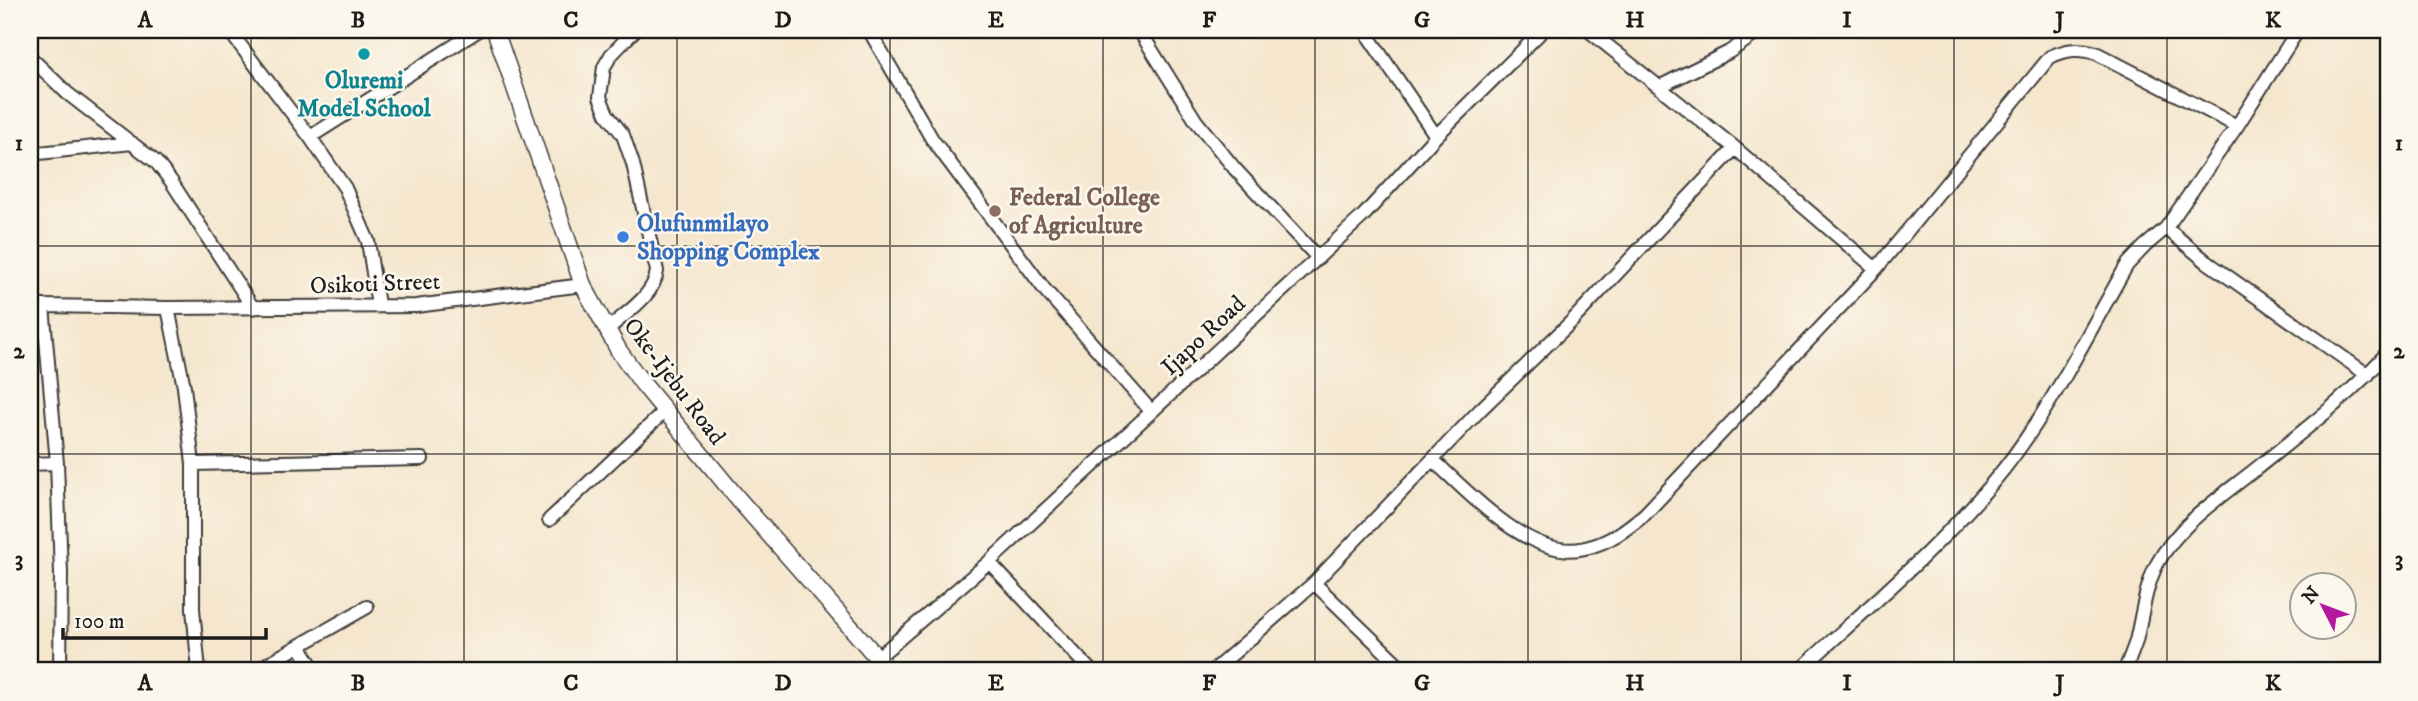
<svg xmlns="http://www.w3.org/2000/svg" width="2418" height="701" font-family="'IM FELL DW Pica',serif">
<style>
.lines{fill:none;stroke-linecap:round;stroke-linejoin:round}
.street-casing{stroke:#3d3a37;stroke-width:16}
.secondary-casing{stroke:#3d3a37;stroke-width:19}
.street{stroke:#fff;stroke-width:12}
.secondary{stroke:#fff;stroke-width:16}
.grid{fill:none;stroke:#1c1c1c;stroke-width:2;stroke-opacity:0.55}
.culture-dot{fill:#0f9aa8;stroke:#fbf7ec;stroke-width:2.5}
.education-dot{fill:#8d6e63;stroke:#fbf7ec;stroke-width:2.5}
.shop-dot{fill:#3f7fe0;stroke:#fbf7ec;stroke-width:2.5}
.labels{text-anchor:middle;stroke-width:5;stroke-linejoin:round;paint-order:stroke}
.culture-label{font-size:24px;font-weight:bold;fill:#0d838f;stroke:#fbf7ec}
.education-label{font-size:24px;font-weight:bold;fill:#785e54;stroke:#fbf7ec;text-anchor:start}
.shop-label{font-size:24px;font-weight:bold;fill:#366cbe;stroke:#fbf7ec;text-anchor:start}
.street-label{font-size:24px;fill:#1c1c1c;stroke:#fbf7ec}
.neatline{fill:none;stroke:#1c1c1c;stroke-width:2.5}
.grid-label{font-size:23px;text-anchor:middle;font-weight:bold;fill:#1c1c1c}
</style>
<rect width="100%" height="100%" fill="#fbf7ec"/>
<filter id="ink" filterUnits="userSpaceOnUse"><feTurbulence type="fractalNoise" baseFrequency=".0143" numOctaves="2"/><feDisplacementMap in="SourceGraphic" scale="14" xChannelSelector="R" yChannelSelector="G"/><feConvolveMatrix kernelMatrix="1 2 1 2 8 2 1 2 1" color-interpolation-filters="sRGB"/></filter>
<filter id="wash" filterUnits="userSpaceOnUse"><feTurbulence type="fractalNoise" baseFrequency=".00686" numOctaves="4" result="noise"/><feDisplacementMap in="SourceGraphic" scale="28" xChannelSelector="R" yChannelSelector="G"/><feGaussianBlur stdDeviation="1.57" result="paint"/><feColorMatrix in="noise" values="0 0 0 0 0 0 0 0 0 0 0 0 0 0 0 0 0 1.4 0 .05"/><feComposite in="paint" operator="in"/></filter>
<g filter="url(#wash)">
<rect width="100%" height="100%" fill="#f5e6cd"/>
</g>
<g filter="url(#ink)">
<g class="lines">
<defs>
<path id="street" d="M869,30L932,139L1045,290L1151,411
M1139,30L1196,121L1235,169L1318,258
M1364,30L1436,136
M1588,30L1735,148
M2298,30L2237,126L2166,228L2207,262L2368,375
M231,33L310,137L345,188L368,241L378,305
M30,57L67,93L156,162L171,181L253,308
M1661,86L1729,52L1761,30
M310,137L479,30
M30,154L132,143
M168,308L184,387L193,464V609L199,671
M607,330C625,313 654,297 657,271L633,164L623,135L607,114L600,97L604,67L611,55L635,30
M1433,460C1469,493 1532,562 1585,548C1609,543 1627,529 1645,514L1876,269L2050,57C2067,49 2078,48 2096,53L2237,126
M30,464L57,463
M193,464L422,459
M549,520L665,411
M989,562L1091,671
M1314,583L1405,671
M300,647L315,671
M877,658L989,562L1363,216L1436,136L1543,30
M60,671L61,573L57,463L43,306L168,308L416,306L583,285
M255,671L367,607
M1213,671L1314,583L1480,410L1571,322L1735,148L1876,269
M1799,671C1869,606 1943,545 2003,470C2050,411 2089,331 2127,265L2145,246L2166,228
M2125,671C2128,661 2133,651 2136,641C2142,616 2145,588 2157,564C2178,525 2219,498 2252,472C2299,434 2348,398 2388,352"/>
<path id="secondary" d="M495,30L583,285L619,351L643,384L739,500L889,671"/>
</defs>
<!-- street casing -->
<use href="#street" class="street-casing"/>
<!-- secondary casing -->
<use href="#secondary" class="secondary-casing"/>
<!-- street -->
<use href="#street" class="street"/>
<!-- secondary -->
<use href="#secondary" class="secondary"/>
</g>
</g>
<!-- grid -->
<path class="grid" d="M251,30V671M464,30V671M677,30V671M890,30V671M1103,30V671M1315,30V671M1528,30V671M1741,30V671M1954,30V671M2167,30V671M30,246H2388M30,454H2388"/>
<!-- markers -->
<circle class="culture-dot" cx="364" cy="54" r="7"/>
<circle class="education-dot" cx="995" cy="211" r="7"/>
<circle class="shop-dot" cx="623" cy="237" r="7"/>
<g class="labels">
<!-- culture labels -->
<g class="culture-label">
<text x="364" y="88">Oluremi<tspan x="364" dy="28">Model School</tspan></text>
</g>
<!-- education labels -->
<g class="education-label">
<text x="1009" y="205">Federal College<tspan x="1009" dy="28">of Agriculture</tspan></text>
</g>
<!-- shop labels -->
<g class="shop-label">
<text x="637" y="231">Olufunmilayo<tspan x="637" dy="28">Shopping Complex</tspan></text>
</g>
<!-- street labels -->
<g class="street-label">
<text transform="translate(375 283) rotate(-2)" y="8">Osikoti Street</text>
<text transform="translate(1203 335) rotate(-43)" y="8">Ijapo Road</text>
<text transform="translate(675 381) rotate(53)" y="8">Oke-Ijebu Road</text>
</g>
</g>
<!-- margin -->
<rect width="2418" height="701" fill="none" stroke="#fbf7ec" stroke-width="77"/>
<!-- north arrow -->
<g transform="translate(2323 606) rotate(312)"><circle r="33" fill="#fbf7ec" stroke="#a29f99" stroke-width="2"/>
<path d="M0-5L12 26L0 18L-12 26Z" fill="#b5179e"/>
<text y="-10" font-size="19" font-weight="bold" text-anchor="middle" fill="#1c1c1c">N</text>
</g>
<!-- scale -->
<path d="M63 628v10h203v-10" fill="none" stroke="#1c1c1c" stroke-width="3.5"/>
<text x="74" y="628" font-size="21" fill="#1c1c1c" stroke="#fbf7ec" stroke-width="5" paint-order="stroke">100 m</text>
<rect x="38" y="38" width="2342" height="624" class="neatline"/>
<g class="grid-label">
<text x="145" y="27">A</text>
<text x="358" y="27">B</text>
<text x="571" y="27">C</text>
<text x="783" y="27">D</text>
<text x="996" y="27">E</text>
<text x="1209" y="27">F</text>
<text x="1422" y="27">G</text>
<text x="1635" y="27">H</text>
<text x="1847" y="27">I</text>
<text x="2060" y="27">J</text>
<text x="2273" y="27">K</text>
<text x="19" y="150">1</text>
<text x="2399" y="150">1</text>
<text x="19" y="358">2</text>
<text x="2399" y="358">2</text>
<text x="19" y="566">3</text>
<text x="2399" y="566">3</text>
<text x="145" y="690">A</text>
<text x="358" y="690">B</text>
<text x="571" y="690">C</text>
<text x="783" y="690">D</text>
<text x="996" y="690">E</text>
<text x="1209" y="690">F</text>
<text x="1422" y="690">G</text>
<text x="1635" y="690">H</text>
<text x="1847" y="690">I</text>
<text x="2060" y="690">J</text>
<text x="2273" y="690">K</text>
</g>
</svg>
